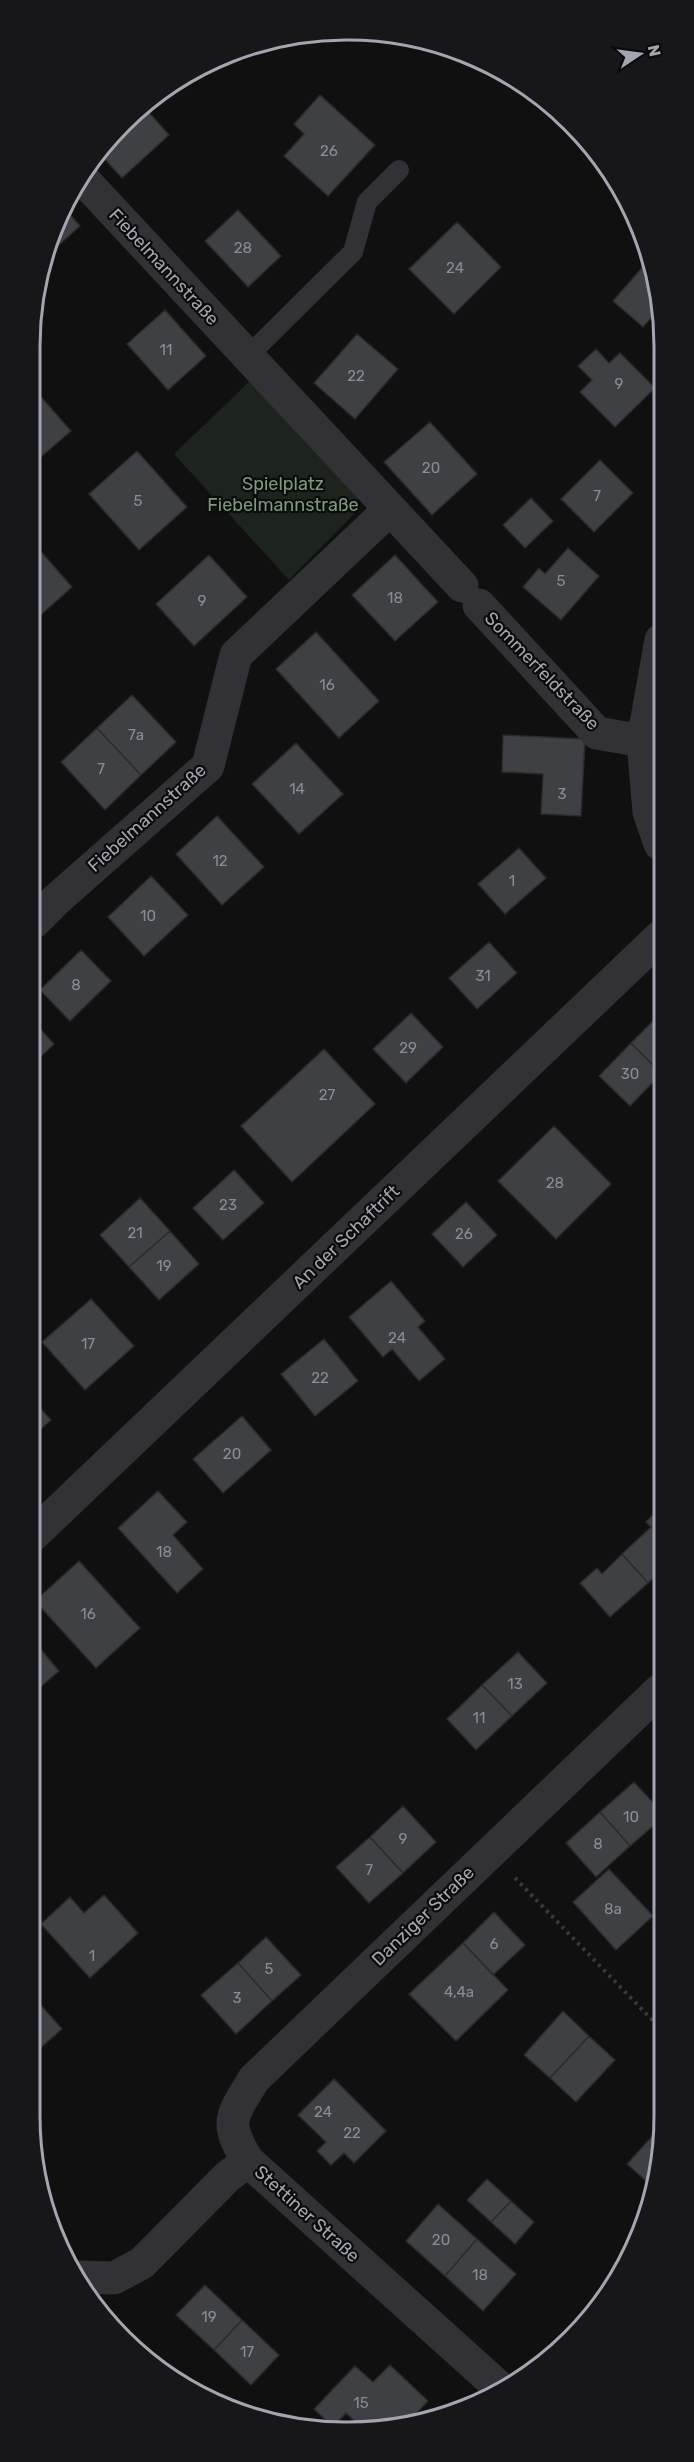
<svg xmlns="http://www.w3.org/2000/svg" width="694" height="2462" font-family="Rubik,sans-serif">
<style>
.green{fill:#1d241e}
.building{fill:#3f4044;stroke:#2a2a2d;stroke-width:1.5}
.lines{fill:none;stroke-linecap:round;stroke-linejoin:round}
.path{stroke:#38393d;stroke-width:4;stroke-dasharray:3 4.5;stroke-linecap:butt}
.service{stroke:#323236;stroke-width:20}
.minor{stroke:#323236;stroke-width:33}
.labels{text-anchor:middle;stroke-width:4.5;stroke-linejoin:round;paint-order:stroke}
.number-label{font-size:15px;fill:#8a8c96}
.street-label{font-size:18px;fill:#a3a6b1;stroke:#0b0b0c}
.park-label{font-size:18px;fill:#7b9b7e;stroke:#0b0b0c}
.rim{fill:none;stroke:#a3a6b1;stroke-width:3}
</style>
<rect width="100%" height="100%" fill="#101011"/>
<!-- green -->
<path class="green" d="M251,380L358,496L357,511L289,580L174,454Z"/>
<!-- building -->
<path class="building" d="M320,95L375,145L328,196L284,156L304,134L294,124Z
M146,109L169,135L122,178L100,154Z
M238,210L281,256L248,287L205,241Z
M67,211L80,226L49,254Z
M457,222L501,267L454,314L409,269Z
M646,263L649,266L661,307L643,327L613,301Z
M165,310L206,356L168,390L127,344Z
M357,334L398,369L355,419L314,383Z
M596,349L609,363L620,353L655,388L615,427L580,392L592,380L578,366Z
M36,391L71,431L35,462Z
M430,422L477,474L432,515L384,462Z
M137,451L187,507L139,550L89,494Z
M600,460L633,493L594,532L561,499Z
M531,498L553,521L525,548L503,525Z
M37,547L72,587L35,620V548Z
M568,548L599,576L561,620L523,587L539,568L545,574Z
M209,555L247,597L194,646L156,604Z
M395,555L438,602L395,641L352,595Z
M316,632L379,701L339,738L276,669Z
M132,695L176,742L141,775L97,728Z
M97,728L141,775L105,810L61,762Z
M503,735L585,739L581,816L541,814L543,774L502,772Z
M296,743L343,794L299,834L252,784Z
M217,816L264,867L222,905L176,854Z
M519,848L546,878L505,914L478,884Z
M151,876L188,915L144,956L108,917Z
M489,942L517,973L477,1009L449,978Z
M81,950L111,981L70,1021L40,990Z
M411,1013L443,1047L406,1083L373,1049Z
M660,1014V1072L631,1043Z
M34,1022L54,1044L33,1064Z
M631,1043L660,1072V1075L630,1106L599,1076Z
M324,1049L375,1104L292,1182L241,1126Z
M554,1126L611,1184L556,1239L498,1181Z
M234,1170L264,1203L223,1240L193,1208Z
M140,1198L170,1231L129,1267L100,1235Z
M466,1202L497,1235L463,1267L432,1234Z
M170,1231L199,1264L159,1300L129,1267Z
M391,1281L425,1321L418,1327L445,1359L419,1381L392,1349L383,1357L349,1317Z
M91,1299L134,1346L85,1390L42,1342Z
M324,1339L358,1381L315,1416L281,1374Z
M32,1399L51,1420L32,1437Z
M242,1416L271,1450L223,1493L193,1459Z
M158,1491L187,1522L173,1535L203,1569L177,1593L118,1528Z
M656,1512L659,1516V1573L648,1583L622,1554L651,1527L646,1522Z
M622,1554L648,1583L610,1617L580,1583L597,1568L602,1574Z
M79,1561L140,1628L96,1668L35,1601Z
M32,1639L59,1671L31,1695Z
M518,1652L547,1683L512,1716L482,1685Z
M482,1685L512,1716L476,1750L447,1719Z
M634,1782L659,1809V1821L630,1846L600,1812Z
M403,1806L436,1842L403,1873L370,1837Z
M600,1812L630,1846L596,1877L566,1843Z
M370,1837L403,1873L369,1903L336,1867Z
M609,1869L653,1916L616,1950L573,1902Z
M104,1895L138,1933L90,1978L41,1924L70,1897L84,1913Z
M494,1912L525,1945L493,1975L463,1943Z
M266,1937L301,1975L272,2001L238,1963Z
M463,1943L508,1990L456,2041L409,1994Z
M238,1963L272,2001L236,2034L201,1995Z
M30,1993L62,2029L30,2057Z
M563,2011L589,2036L550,2078L524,2055Z
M589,2036L615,2060L576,2102L550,2078Z
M334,2079L386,2131L354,2163L344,2153L331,2165L317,2151L326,2142L298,2115Z
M656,2132L658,2177L654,2188L627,2164Z
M487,2179L511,2201L491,2222L467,2200Z
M511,2201L534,2222L515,2244L491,2222Z
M438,2204L477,2239L445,2276L406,2241Z
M477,2239L516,2274L483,2311L445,2276Z
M205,2285L242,2320L214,2350L176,2315Z
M242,2320L279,2355L251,2385L214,2350Z
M390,2365L428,2401L411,2419L414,2423L362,2428L346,2413L333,2427L314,2409L355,2366L373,2382Z"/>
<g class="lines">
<!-- path -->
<path class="path" d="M515,1878L658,2026"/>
<!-- service -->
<path class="service" d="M247,357L353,252L367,202L399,170"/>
<!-- minor -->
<path class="minor" d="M81,177L462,586
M479,605L597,733L643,741
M660,844L649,812L643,741L661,640
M34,922L57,899L208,766L236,655L390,509
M32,1536L660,937
M79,2277L114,2278L142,2263L227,2177L248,2161
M499,2387L248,2161C223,2121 232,2116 254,2079L659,1691"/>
</g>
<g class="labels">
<!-- number labels -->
<g class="number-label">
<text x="329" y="156">26</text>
<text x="243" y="253">28</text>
<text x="455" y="273">24</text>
<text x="166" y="355">11</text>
<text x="356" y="381">22</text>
<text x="619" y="389">9</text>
<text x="431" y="473">20</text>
<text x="597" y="501">7</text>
<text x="138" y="506">5</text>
<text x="561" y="586">5</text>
<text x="395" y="603">18</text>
<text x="202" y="606">9</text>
<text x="327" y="690">16</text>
<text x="136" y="740">7a</text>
<text x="101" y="774">7</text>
<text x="297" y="794">14</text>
<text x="562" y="799">3</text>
<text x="220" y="866">12</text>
<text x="512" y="886">1</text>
<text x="148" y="921">10</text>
<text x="483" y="981">31</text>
<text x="76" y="990">8</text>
<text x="408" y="1053">29</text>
<text x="630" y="1079">30</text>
<text x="327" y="1100">27</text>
<text x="555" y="1188">28</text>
<text x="228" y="1210">23</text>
<text x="135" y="1238">21</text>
<text x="464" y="1239">26</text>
<text x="164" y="1271">19</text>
<text x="397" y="1343">24</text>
<text x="88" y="1349">17</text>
<text x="320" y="1383">22</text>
<text x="232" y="1459">20</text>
<text x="164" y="1557">18</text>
<text x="88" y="1619">16</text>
<text x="515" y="1689">13</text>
<text x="479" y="1723">11</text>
<text x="631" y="1822">10</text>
<text x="403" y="1844">9</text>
<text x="598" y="1849">8</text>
<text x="369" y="1875">7</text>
<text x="613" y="1914">8a</text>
<text x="494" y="1949">6</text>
<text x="92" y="1961">1</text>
<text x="269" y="1974">5</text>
<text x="459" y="1997">4,4a</text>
<text x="237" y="2003">3</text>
<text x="323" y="2117">24</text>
<text x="352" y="2138">22</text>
<text x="441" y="2245">20</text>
<text x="480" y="2280">18</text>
<text x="209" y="2322">19</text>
<text x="247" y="2357">17</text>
<text x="361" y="2408">15</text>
</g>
<!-- street labels -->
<g class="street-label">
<text transform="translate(164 267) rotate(47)" y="6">Fiebelmannstraße</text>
<text transform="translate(542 671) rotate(46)" y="6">Sommerfeldstraße</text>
<text transform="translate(147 818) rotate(-42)" y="6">Fiebelmannstraße</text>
<text transform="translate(346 1237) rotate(-44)" y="6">An der Schaftrift</text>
<text transform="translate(423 1916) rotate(-44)" y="6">Danziger Straße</text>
<text transform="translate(307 2214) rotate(42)" y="6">Stettiner Straße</text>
</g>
<!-- park labels -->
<g class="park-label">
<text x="283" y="490">Spielplatz<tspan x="283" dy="21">Fiebelmannstraße</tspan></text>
</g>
</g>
<!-- crop -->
<path d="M0 0H694V2462H0ZM346 40H348A306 306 0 0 1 654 346V2116A306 306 0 0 1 348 2422H346A306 306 0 0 1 40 2116V346A306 306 0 0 1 346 40Z" fill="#171719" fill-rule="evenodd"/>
<path class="rim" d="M346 40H348A306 306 0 0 1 654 346V2116A306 306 0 0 1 348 2422H346A306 306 0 0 1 40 2116V346A306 306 0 0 1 346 40Z"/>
<!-- north arrow -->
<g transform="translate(640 54) rotate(77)" stroke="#0b0b0c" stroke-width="4.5" paint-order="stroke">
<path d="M0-4.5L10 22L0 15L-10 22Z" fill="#a3a6b1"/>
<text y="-9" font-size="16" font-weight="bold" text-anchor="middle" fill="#a3a6b1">N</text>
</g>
</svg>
